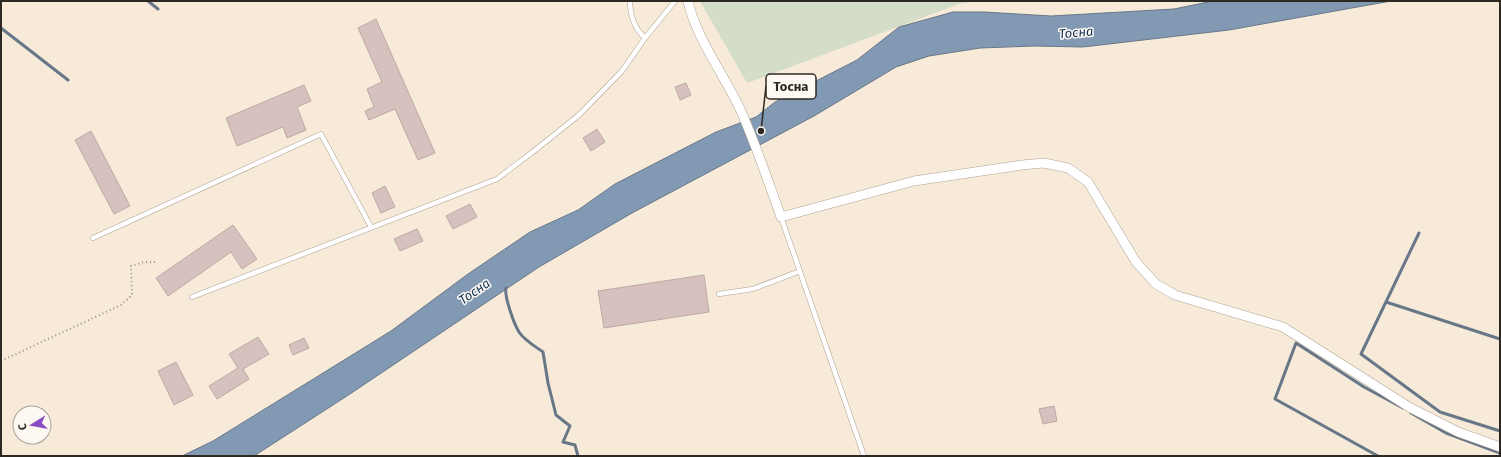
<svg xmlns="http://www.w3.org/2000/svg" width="1501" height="457" font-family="'Fira Sans',sans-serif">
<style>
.green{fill:#d3ddc7}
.water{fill:#8299b3;stroke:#687788}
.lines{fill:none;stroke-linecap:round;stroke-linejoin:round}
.stream{stroke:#687788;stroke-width:3}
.building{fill:#d7c1be;stroke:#bea8a5}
.lane-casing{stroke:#afa293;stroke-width:5.5}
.street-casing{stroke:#afa293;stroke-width:10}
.path{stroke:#999084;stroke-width:2;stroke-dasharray:1 3;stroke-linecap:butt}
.lane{stroke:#fff;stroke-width:4.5}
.street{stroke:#fff;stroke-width:9}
.labels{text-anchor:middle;stroke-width:3;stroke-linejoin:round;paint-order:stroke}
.water-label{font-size:13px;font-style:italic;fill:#103358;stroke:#fef8f2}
.leader{fill:none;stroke:#2d2822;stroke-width:1.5}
.callout-dot{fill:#2d2822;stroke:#fef8f2;stroke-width:1.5}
.callout{fill:#fef8f2;stroke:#2d2822;stroke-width:1.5}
.callout-label{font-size:13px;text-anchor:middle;font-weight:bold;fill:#2d2822}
</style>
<rect width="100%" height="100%" fill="#f7ead9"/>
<!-- green -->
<path class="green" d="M700,1H979L962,3L747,83Z"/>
<!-- water -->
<path class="water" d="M1213,1H1391L1229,30L1083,47L1035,46L980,48L929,56L896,67L814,116L632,213L539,267L350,394L254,456H182L213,441L391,331L468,274L530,232L578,210L615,184L716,132L756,117L775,102L857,60L899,27L953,12H984L1051,16L1174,9Z"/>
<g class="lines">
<!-- stream -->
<path class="stream" d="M148,1L158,9
M1,28L68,80
M1419,233L1361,354L1440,412L1500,431
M506,288C504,296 514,324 519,332C524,340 536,347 543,352L548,383L556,415L570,426L563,442L575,445L578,456
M1386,302L1500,339
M1411,413L1446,433L1500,453
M1378,456L1275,399L1296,343L1364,387L1403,408"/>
</g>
<!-- building -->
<path class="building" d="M376,19L435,153L418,160L395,109L369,120L365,111L374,107L367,89L382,82L358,28Z
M686,83L691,95L680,100L675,87Z
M304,85L311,101L297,107L306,130L287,138L283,127L237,146L226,118Z
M597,129L605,142L591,151L583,138Z
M91,131L130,206L114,214L75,140Z
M385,186L395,207L381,213L372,193Z
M470,204L477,217L453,229L446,216Z
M233,225L257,259L242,269L231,252L168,296L156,278Z
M417,229L423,241L400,251L394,239Z
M704,275L709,312L604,328L598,291Z
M258,337L269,354L243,369L249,379L217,399L209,386L238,368L229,354Z
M304,338L309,348L293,355L289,345Z
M176,362L193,395L174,405L158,371Z
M1054,406L1057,421L1043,424L1039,409Z"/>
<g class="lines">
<defs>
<path id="lane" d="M645,38L675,1
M781,217L864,456
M93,238L321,134L371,227
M719,294L753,289L800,271
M192,297L497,179L534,151L579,115L622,71L645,38C634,28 630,16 630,1"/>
<path id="street" d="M688,1C695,36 726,78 741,111C756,145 768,181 781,217L914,181L1022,165L1044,163L1068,168L1088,182L1136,262L1156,284L1175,295L1283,327L1409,407L1458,432L1500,447"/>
</defs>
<!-- lane casing -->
<use href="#lane" class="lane-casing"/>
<!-- street casing -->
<use href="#street" class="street-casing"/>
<!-- path -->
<path class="path" d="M1,361L121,305L132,295L131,266L144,262H156"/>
<!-- lane -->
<use href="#lane" class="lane"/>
<!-- street -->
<use href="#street" class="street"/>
</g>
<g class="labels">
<!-- water labels -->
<g class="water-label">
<text transform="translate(1076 32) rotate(-5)" y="5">Тосна</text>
<text transform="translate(474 291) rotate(-35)" y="5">Тосна</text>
</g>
</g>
<!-- callouts -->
<path class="leader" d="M761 131L766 86"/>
<circle class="callout-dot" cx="761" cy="131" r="4"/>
<rect class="callout" x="766" y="74" width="50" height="25" rx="4"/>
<g class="callout-label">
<text x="791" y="91">Тосна</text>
</g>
<!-- border -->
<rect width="1501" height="457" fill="none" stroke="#2d2822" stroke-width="4"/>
<!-- north arrow -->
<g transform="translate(32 425) rotate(259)"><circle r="19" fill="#fef8f2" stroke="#aaa59f"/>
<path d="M0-3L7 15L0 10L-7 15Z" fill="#8a4dc2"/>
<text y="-6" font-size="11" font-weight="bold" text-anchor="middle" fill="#2d2822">С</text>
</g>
</svg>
